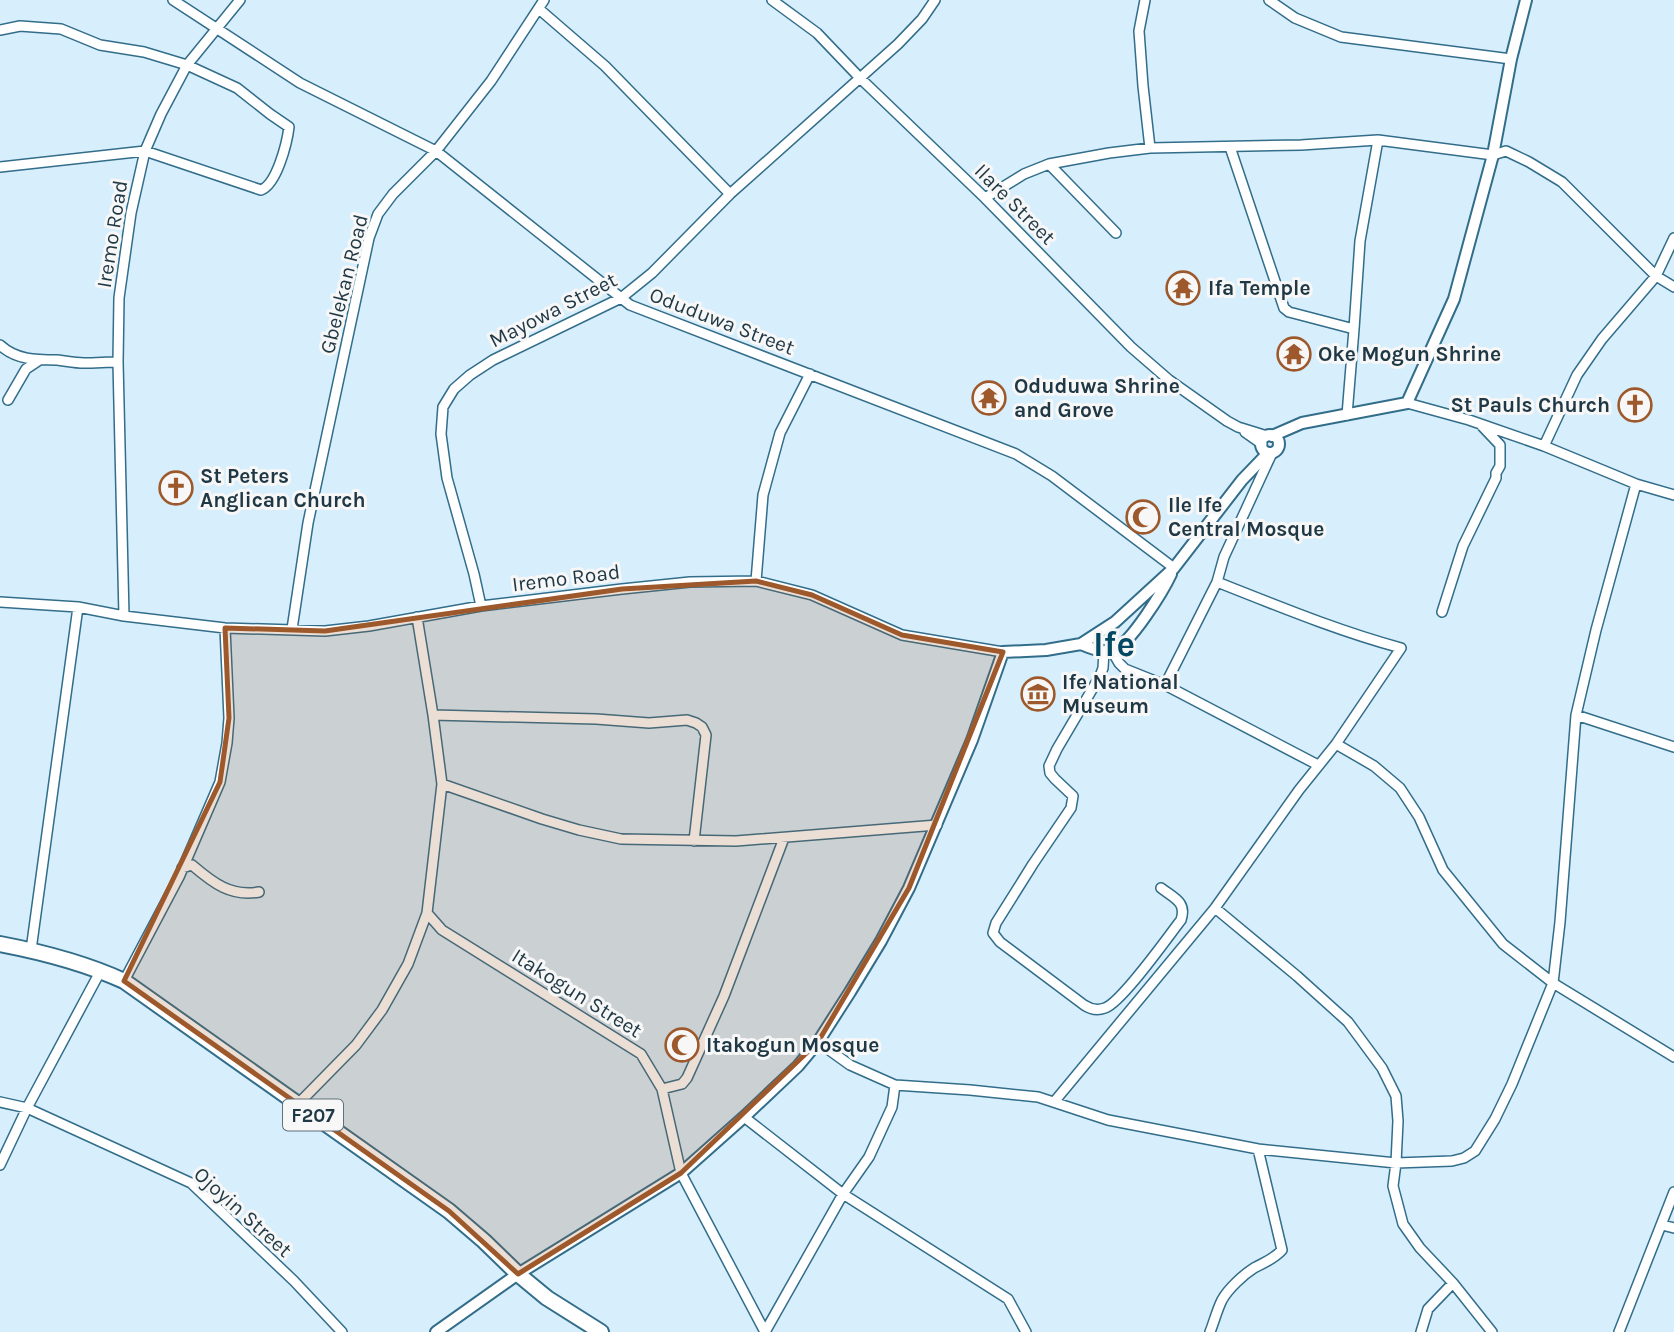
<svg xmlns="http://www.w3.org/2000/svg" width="1674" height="1332" font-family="Karla,sans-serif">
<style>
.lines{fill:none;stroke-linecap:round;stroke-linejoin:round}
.minor-casing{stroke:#326d8a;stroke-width:12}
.tertiary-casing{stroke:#326d8a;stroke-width:14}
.primary-casing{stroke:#326d8a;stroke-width:18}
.minor{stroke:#fff;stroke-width:9}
.tertiary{stroke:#fff;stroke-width:10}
.primary{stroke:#fff;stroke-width:14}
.marked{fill:#9d592b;fill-opacity:0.2;stroke:#9d592b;stroke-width:5;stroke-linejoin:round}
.labels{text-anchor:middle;stroke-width:6;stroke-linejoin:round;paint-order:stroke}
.shield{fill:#f7f7f7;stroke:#60717a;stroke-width:2}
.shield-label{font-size:19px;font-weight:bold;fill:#1f3845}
.street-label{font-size:21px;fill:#1f3845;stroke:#f7f7f7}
.poi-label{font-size:21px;font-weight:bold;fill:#1f3845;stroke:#f7f7f7;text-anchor:start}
.town-label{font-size:35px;font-weight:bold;fill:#034964;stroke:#f7f7f7}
</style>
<rect width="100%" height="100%" fill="#d7eefc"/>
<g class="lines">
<defs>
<path id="minor" d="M173,0L300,83L436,151L630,305L1016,454L1052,476L1174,568
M772,0L817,33L860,78L985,198L1131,347L1169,380L1227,421L1238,427L1267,436
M1145,0L1139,31L1143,86L1150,148
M1269,0L1295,18L1341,37L1511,59
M539,9L605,66L730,194
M0,30L20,26L61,29L100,45L144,52L187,65L237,88L270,114L289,127C287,143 277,184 261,190L145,151L0,167
M1230,147L1284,308L1289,312L1354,329L1347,415
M1049,164L1116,233
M985,198L1024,174L1049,164L1109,153L1150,148L1301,145L1378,140L1493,155L1506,151L1529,162L1562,182L1656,276L1674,287
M1354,329L1360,241L1378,140
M0,345C16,360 36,360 57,360C66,361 75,363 84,363C96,363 107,362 118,362
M8,400L26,369L38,361
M1407,403L1469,420L1544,446L1636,484L1674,495
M1245,432L1262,444
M1544,446L1577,375L1602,339L1656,276L1674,238
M1272,453L1224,557L1217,582L1165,685L1318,765
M756,581L763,495L780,433L810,374
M0,602L78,607L124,616L225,628L325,631L369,626L481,606L622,589L690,582L756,581L812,595L902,635L1003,652
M481,606L474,574L447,478L441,434L443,407L454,389L470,375L493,360L621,298L652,273L730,194L898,44L922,19L935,0
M1442,612L1463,546L1496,478V473L1500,466V445L1482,426
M124,616L118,362L119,298L131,213L145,151L161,114L187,65L240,0
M292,629L308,523L369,238L378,214L393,194L436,151L491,81L544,0
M1104,651L1103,668L1100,676L1057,749L1049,766L1050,773L1055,779L1073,796L1071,808L1033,864L996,923L993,933L1000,942L1084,1005C1090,1009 1097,1011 1105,1008C1122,1002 1167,938 1181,920C1187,902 1174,898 1161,888
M1112,651L1119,663L1125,669L1165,685
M433,715L596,719L649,723L687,720L696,723L702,727L706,735L694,841
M1576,715L1674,747
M1336,744L1374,766L1400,788L1419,817L1443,870L1503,944L1553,983L1674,1057
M442,784L542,819L579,830L621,839L736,841L937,825
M182,868L192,865C213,883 231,897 259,892
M1215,908L1297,976L1348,1022L1382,1068L1396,1096L1398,1121L1396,1163L1393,1186L1403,1224L1420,1248L1453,1283L1492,1332
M427,913L442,930L641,1054L662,1089L681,1173L765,1332
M31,950L78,607
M124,981L179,877L220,782L227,743L229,718L225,628
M818,1042L850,1065L895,1085L970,1090L1038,1097L1108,1120L1258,1149L1396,1163L1452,1161L1464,1158L1475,1151L1495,1119L1512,1084L1553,983L1560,922L1576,715L1596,630L1636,484
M662,1089L682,1084L687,1078L724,996L784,838
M0,1102L27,1108L191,1183L294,1281L342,1332
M1054,1102L1215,908L1299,790L1336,744L1401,648C1338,631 1278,606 1217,582
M298,1104L356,1045L382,1010L408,964L427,913L442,784L433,715L417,617
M744,1117L843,1194L1008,1299L1026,1332
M0,1165L27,1108L101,970
M1662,1225L1674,1228
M765,1332L843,1194L869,1157L892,1107L895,1085
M1210,1332C1214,1322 1217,1310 1222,1300C1228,1289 1243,1275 1254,1268C1265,1262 1274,1259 1282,1250L1258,1149
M1421,1332L1428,1309L1453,1283
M1619,1332L1674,1192"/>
<path id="tertiary" d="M1261 444a9 9 0 1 1 18 0a9 9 0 1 1-18 0Z
M1272,436L1302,423L1407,403L1454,299L1493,155L1511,59L1526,0
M1081,644C1091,648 1104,654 1114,650C1131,643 1163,591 1171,574
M436,1332L518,1274L681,1173L744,1117L798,1066L818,1042L850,992L881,941L909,888L972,740L1003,652L1046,650L1081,644L1115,622L1174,568L1242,480L1268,453"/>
<path id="primary" d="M0,944C42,952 85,963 124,981L449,1211L484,1241L518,1274L547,1298L601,1332"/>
</defs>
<!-- minor casing -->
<use href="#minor" class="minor-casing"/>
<!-- tertiary casing -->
<use href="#tertiary" class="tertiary-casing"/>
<!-- primary casing -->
<use href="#primary" class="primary-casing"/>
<!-- minor -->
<use href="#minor" class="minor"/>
<!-- tertiary -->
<use href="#tertiary" class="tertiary"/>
<!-- primary -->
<use href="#primary" class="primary"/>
</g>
<!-- marked area -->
<path class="marked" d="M756,581L812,595L902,635L1003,652L909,888L818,1042L681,1173L518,1274L449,1211L124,981L220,782L229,718L225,628L325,631L622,589Z"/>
<!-- icons -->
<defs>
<symbol id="temple-ring" viewBox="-11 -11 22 22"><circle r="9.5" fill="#f7f7f7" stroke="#9d592b" stroke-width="1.5"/><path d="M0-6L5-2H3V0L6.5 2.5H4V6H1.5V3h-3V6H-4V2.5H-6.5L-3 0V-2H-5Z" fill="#9d592b"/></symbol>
<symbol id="church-ring" viewBox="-11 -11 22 22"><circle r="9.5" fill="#f7f7f7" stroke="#9d592b" stroke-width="1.5"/><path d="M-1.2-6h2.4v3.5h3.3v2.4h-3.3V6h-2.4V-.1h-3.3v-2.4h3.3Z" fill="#9d592b"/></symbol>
<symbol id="mosque-ring" viewBox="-11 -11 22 22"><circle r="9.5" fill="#f7f7f7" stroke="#9d592b" stroke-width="1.5"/><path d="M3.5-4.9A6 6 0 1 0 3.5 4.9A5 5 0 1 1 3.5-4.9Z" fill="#9d592b"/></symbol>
<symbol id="museum-ring" viewBox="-11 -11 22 22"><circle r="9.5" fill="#f7f7f7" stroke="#9d592b" stroke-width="1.5"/><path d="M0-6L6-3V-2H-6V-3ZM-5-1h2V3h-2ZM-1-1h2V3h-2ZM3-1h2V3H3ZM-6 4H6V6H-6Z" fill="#9d592b"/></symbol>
</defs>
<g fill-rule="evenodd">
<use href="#temple-ring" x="1164" y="269" width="38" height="38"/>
<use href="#temple-ring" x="1275" y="335" width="38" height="38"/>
<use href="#temple-ring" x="970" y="379" width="38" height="38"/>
<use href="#church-ring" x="1616" y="386" width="38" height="38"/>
<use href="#church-ring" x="157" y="469" width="38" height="38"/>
<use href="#mosque-ring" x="1124" y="498" width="38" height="38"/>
<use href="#museum-ring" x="1019" y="675" width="38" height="38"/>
<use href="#mosque-ring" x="663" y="1026" width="38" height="38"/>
</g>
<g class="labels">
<!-- shield labels -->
<rect class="shield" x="283" y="1099.5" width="60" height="31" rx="5"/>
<g class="shield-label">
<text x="313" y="1122">F207</text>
</g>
<!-- street labels -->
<g class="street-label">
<text transform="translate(1015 204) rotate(45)" y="7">Ilare Street</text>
<text transform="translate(112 234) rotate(-81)" y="7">Iremo Road</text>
<text transform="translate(344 284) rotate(-76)" y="7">Gbelekan Road</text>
<text transform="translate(553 310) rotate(-27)" y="7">Mayowa Street</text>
<text transform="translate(722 321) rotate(21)" y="7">Oduduwa Street</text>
<text transform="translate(566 578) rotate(-7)" y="7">Iremo Road</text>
<text transform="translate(577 993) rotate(32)" y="7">Itakogun Street</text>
<text transform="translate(243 1212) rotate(42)" y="7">Ojoyin Street</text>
</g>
<!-- poi labels -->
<g class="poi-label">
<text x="1208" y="295">Ifa Temple</text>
<text x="1318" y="361">Oke Mogun Shrine</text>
<text x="1014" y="393">Oduduwa Shrine<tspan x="1014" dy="24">and Grove</tspan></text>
<text x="1610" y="412" text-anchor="end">St Pauls Church</text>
<text x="200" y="483">St Peters<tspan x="200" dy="24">Anglican Church</tspan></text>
<text x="1168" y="512">Ile Ife<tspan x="1168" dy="24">Central Mosque</tspan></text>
<text x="1062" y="689">Ife National<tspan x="1062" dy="24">Museum</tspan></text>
<text x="706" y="1052">Itakogun Mosque</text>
</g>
<!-- town labels -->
<g class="town-label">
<text x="1114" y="656">Ife</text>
</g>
</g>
</svg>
